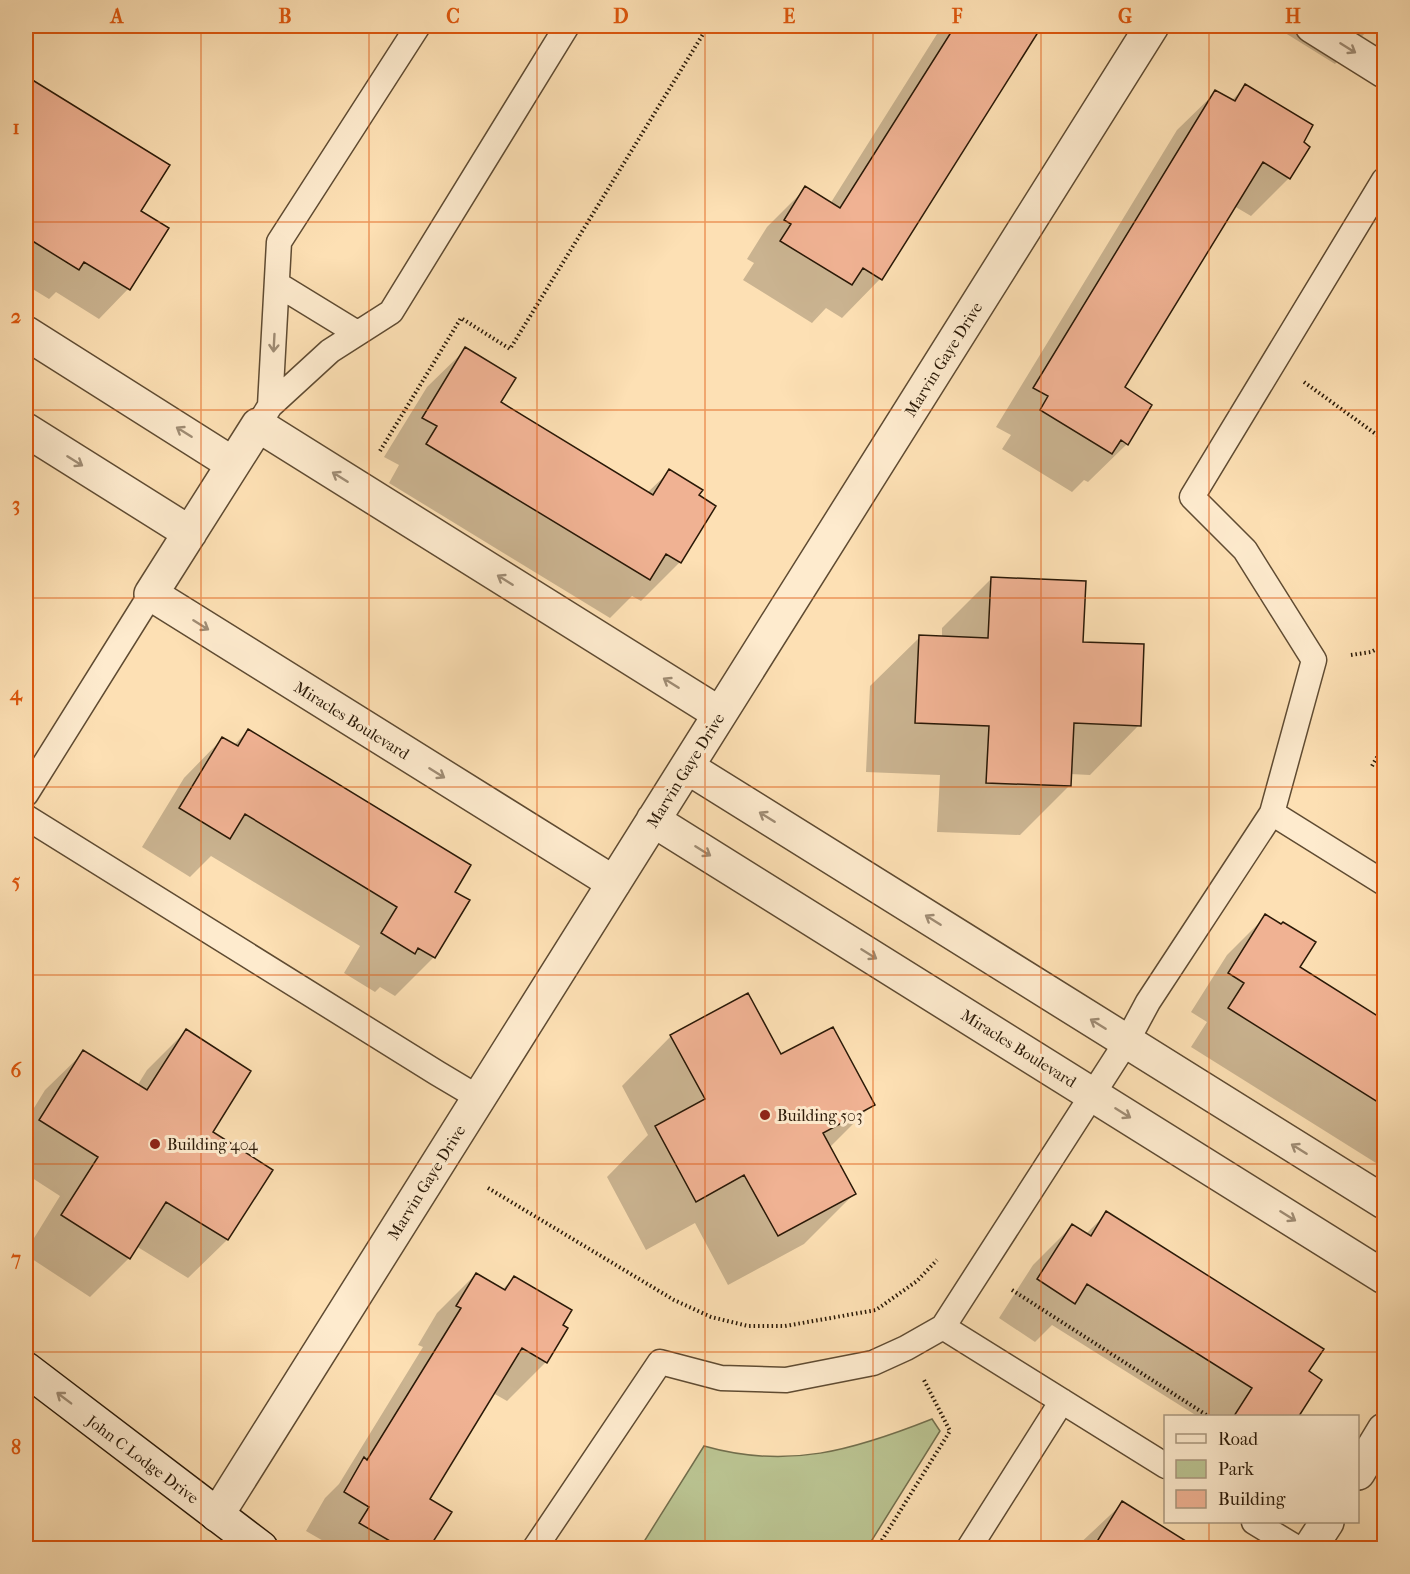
<svg xmlns="http://www.w3.org/2000/svg" width="1410" height="1574" font-family="'IM FELL French Canon',serif">
<style>
.green{fill:#bac391;stroke:#726e4c;stroke-width:1.5}
.shadow{fill:#0003}
.building{fill:#f0b293;stroke:#2a1907;stroke-width:1.5}
.lines{fill:none;stroke-linecap:round;stroke-linejoin:round}
.lane-casing{stroke:#5f4b32;stroke-width:27}
.street-casing{stroke:#5f4b32;stroke-width:36}
.secondary-casing{stroke:#2a1907;stroke-width:36}
.path{stroke:#2a1907;stroke-width:4;stroke-dasharray:1.5 3;stroke-linecap:butt}
.lane{stroke:#feebce;stroke-width:24}
.street{stroke:#feebce;stroke-width:33}
.secondary{stroke:#feebce;stroke-width:33}
.oneway{stroke:#9f8c74}
.grid{fill:none;stroke:#de560c;stroke-width:1.5;stroke-opacity:0.55}
.poi-dot{fill:#8f2418;stroke:#feebce;stroke-width:2}
.labels{text-anchor:middle;stroke-width:6;stroke-linejoin:round;paint-order:stroke}
.street-label{font-size:16px;fill:#2a1907;stroke:#feebce}
.poi-label{font-size:16px;fill:#2a1907;stroke:#feebce;text-anchor:start}
.neatline{fill:none;stroke:#de560c;stroke-width:2}
.grid-label{font-size:20px;text-anchor:middle;font-weight:bold;fill:#de560c}
</style>
<rect width="100%" height="100%" fill="#fde0b4"/>
<filter id="stains"><feTurbulence type="fractalNoise" baseFrequency=".00333" numOctaves="4"/><feColorMatrix values="0 0 0 0 .2 0 0 0 0 .09 0 0 0 0 .02 0 0 0 .5 -.17"/></filter>
<radialGradient id="worn" r=".72"><stop offset=".6" stop-color="#630" stop-opacity="0"/><stop offset="1" stop-color="#630" stop-opacity=".3"/></radialGradient>
<!-- green -->
<path class="green" d="M932,1419L940,1431L867,1548H640L704,1446C788,1470 854,1450 932,1419Z"/>
<!-- shadow -->
<path class="shadow" d="M942,26H1040L880,279L842,318L826,308L812,323L743,280L754,263L747,259L767,227L806,188L830,204Z
M1274,26H1372L1335,64Z
M26,78L168,165L139,211L166,228L128,289L99,319L56,292L49,299L26,285Z
M1246,86L1302,143L1289,178L1251,216L1234,206L1122,387L1127,444L1088,482L1084,480L1072,492L1002,449L1011,435L996,427L1177,130L1216,92L1231,101Z
M466,349L499,403L647,493L670,471L697,496L714,506L680,562L641,601L632,596L610,618L389,483L399,465L384,457L427,387Z
M992,578L1081,643L1139,725L1090,775L1070,774V785L1020,835L937,832L940,775L866,772L870,686L920,637L942,638V628Z
M248,731L453,892L434,957L395,996L380,987L375,992L344,973L360,946L211,856L190,877L142,847L184,778L222,739L233,746Z
M1266,916L1298,968L1384,1022V1168L1191,1047L1207,1022L1191,1012L1227,955Z
M186,1031L211,1132L271,1170L227,1240L188,1278L136,1246L129,1258L90,1297L26,1255V1251L60,1196L26,1174V1121L45,1090L84,1052L137,1086L147,1070Z
M671,1036L780,1056L873,1104L829,1148L854,1194L804,1244L728,1285L695,1223L646,1250L607,1177L648,1135L622,1086Z
M1107,1213L1307,1372L1320,1381L1297,1416H1197L1052,1325L1035,1342L999,1318L1033,1265L1072,1226L1085,1235Z
M476,1274L502,1290L515,1277L566,1329L546,1362L507,1401L493,1393L427,1499L429,1545L426,1548H330L332,1546L306,1531L325,1498L339,1484L423,1347L418,1345L437,1313Z
M1123,1503L1177,1537L1169,1548H1075Z"/>
<!-- building -->
<path class="building" d="M955,26H1042L882,280L863,268L852,285L780,241L791,224L784,220L805,186L840,208Z
M26,76L170,165L141,211L169,228L130,290L84,262L79,270L26,237Z
M1245,84L1313,125L1304,142L1310,147L1290,179L1263,162L1125,387L1152,405L1128,445L1121,440L1112,454L1040,410L1048,396L1033,388L1215,90L1235,101Z
M465,347L516,378L501,402L653,495L669,469L703,490L699,495L716,506L681,563L666,554L650,580L426,444L437,426L422,418Z
M991,577L1086,581L1083,642L1144,644L1141,726L1074,723L1071,786L986,783L989,726L915,723L919,635L988,638Z
M248,729L471,865L455,892L470,900L435,958L418,948L415,954L381,933L397,907L245,814L230,839L179,808L222,737L238,746Z
M1265,914L1281,924L1283,922L1316,942L1300,967L1384,1020V1106L1228,1008L1244,983L1228,973Z
M748,993L781,1054L833,1027L875,1105L823,1133L856,1194L778,1236L744,1175L696,1202L655,1126L705,1099L670,1035Z
M186,1029L251,1071L213,1132L273,1170L228,1240L166,1202L130,1259L61,1215L98,1157L39,1120L83,1050L147,1090Z
M1106,1211L1324,1349L1309,1371L1322,1380L1299,1416H1234L1252,1388L1087,1284L1075,1304L1037,1279L1072,1224L1091,1236Z
M476,1273L505,1290L514,1276L572,1310L563,1325L568,1328L547,1363L522,1348L430,1499L452,1512L429,1548H402L359,1523L369,1507L344,1492L364,1457L367,1460L461,1308L456,1306Z
M1122,1501L1197,1548H1093Z"/>
<g class="lines">
<defs>
<path id="lane" d="M277,284L357,333
M270,406L279,242L418,26
M258,425L270,406L330,351L391,312L567,26
M26,794L151,594
M1272,813L1384,883
M26,817L437,1073L479,1098
M943,1327L1166,1466
M1254,1522L1297,1548
M535,1548L660,1362L721,1378L786,1380L873,1363L906,1348L943,1327L1127,1041L1148,1002L1272,813L1314,660L1245,550L1192,497L1384,180
M969,1548L1062,1401"/>
<path id="street" d="M1312,26L1384,71
M26,333L233,464
M26,430L190,533
M687,767L1384,1202
M653,820L1384,1277
M614,883L151,594L258,425L720,714
M1358,1473L1384,1430
M217,1515L1152,26
M1310,1548L1327,1522"/>
<path id="secondary" d="M26,1369L261,1548"/>
</defs>
<!-- lane casing -->
<use href="#lane" class="lane-casing"/>
<!-- street casing -->
<use href="#street" class="street-casing"/>
<!-- secondary casing -->
<use href="#secondary" class="secondary-casing"/>
<!-- path -->
<path class="path" d="M1304,382L1384,440
M380,451L461,318L510,349L708,26
M1351,655L1371,652L1384,645
M1372,766L1384,745
M488,1188L674,1300L711,1317L748,1326H785L876,1310L917,1281L937,1260
M1012,1290L1208,1416
M877,1548L950,1431L924,1380"/>
<!-- lane -->
<use href="#lane" class="lane"/>
<!-- street -->
<use href="#street" class="street"/>
<!-- secondary -->
<use href="#secondary" class="secondary"/>
</g>
<!-- one-way arrows -->
<defs><path id="oneway-shaft" d="M-6 0H5M1.5-3L5.5 0L1.5 3" fill="none" stroke-width="1.6" stroke-linecap="round" stroke-linejoin="round" transform="scale(1.5)"/></defs>
<g class="oneway">
<use href="#oneway-shaft" transform="translate(1348 48) rotate(32)"/>
<use href="#oneway-shaft" transform="translate(274 343) rotate(93)"/>
<use href="#oneway-shaft" transform="translate(184 432) rotate(-148)"/>
<use href="#oneway-shaft" transform="translate(75 461) rotate(32)"/>
<use href="#oneway-shaft" transform="translate(340 477) rotate(-148)"/>
<use href="#oneway-shaft" transform="translate(505 580) rotate(-148)"/>
<use href="#oneway-shaft" transform="translate(201 625) rotate(32)"/>
<use href="#oneway-shaft" transform="translate(671 683) rotate(-148)"/>
<use href="#oneway-shaft" transform="translate(437 773) rotate(32)"/>
<use href="#oneway-shaft" transform="translate(767 817) rotate(-148)"/>
<use href="#oneway-shaft" transform="translate(703 851) rotate(32)"/>
<use href="#oneway-shaft" transform="translate(933 920) rotate(-148)"/>
<use href="#oneway-shaft" transform="translate(869 954) rotate(32)"/>
<use href="#oneway-shaft" transform="translate(1098 1024) rotate(-148)"/>
<use href="#oneway-shaft" transform="translate(1123 1113) rotate(32)"/>
<use href="#oneway-shaft" transform="translate(1299 1149) rotate(-148)"/>
<use href="#oneway-shaft" transform="translate(1288 1216) rotate(32)"/>
<use href="#oneway-shaft" transform="translate(64 1398) rotate(-143)"/>
</g>
<!-- grid -->
<path class="grid" d="M201,26V1548M369,26V1548M537,26V1548M705,26V1548M873,26V1548M1041,26V1548M1209,26V1416M26,222H1384M26,410H1384M26,598H1384M26,787H1384M26,975H1384M26,1164H1384M26,1352H1384M1209,1522V1548"/>
<!-- markers -->
<g class="poi-dot">
<circle cx="765" cy="1115" r="6"/>
<circle cx="155" cy="1144" r="6"/>
</g>
<g class="labels">
<!-- street labels -->
<g class="street-label">
<text transform="translate(943 359) rotate(-58)" y="6">Marvin Gaye Drive</text>
<text transform="translate(352 720) rotate(32)" y="6">Miracles Boulevard</text>
<text transform="translate(685 770) rotate(-58)" y="6">Marvin Gaye Drive</text>
<text transform="translate(1019 1048) rotate(32)" y="6">Miracles Boulevard</text>
<text transform="translate(426 1182) rotate(-58)" y="6">Marvin Gaye Drive</text>
<text transform="translate(143 1459) rotate(37)" y="6">John C Lodge Drive</text>
</g>
<!-- poi labels -->
<g class="poi-label">
<text x="777" y="1121">Building 503</text>
<text x="167" y="1150">Building 404</text>
</g>
</g>
<!-- margin -->
<rect width="1410" height="1574" fill="none" stroke="#fde0b4" stroke-width="66"/>
<!-- legend -->
<rect x="1164" y="1415" width="195" height="108" fill="#feebce" stroke="#a9977e" stroke-width="1.5"/>
<rect x="1176" y="1434" width="30" height="9" fill="#feebce" stroke="#a9977e" stroke-width="1.5"/>
<text x="1218" y="1445" font-size="18" fill="#2a1907">Road</text>
<rect x="1176" y="1460" width="30" height="18" fill="#bac391" stroke="#a9977e" stroke-width="1.5"/>
<text x="1218" y="1475" font-size="18" fill="#2a1907">Park</text>
<rect x="1176" y="1490" width="30" height="18" fill="#f0b293" stroke="#a9977e" stroke-width="1.5"/>
<text x="1218" y="1505" font-size="18" fill="#2a1907">Building</text>
<rect x="33" y="33" width="1344" height="1508" class="neatline"/>
<g class="grid-label">
<text x="117" y="23">A</text>
<text x="285" y="23">B</text>
<text x="453" y="23">C</text>
<text x="621" y="23">D</text>
<text x="789" y="23">E</text>
<text x="957" y="23">F</text>
<text x="1125" y="23">G</text>
<text x="1293" y="23">H</text>
<text x="16" y="134">1</text>
<text x="16" y="323">2</text>
<text x="16" y="511">3</text>
<text x="16" y="700">4</text>
<text x="16" y="888">5</text>
<text x="16" y="1077">6</text>
<text x="16" y="1265">7</text>
<text x="16" y="1454">8</text>
</g>
<rect width="100%" height="100%" filter="url(#stains)"/>
<rect width="100%" height="100%" fill="url(#worn)"/>
</svg>
